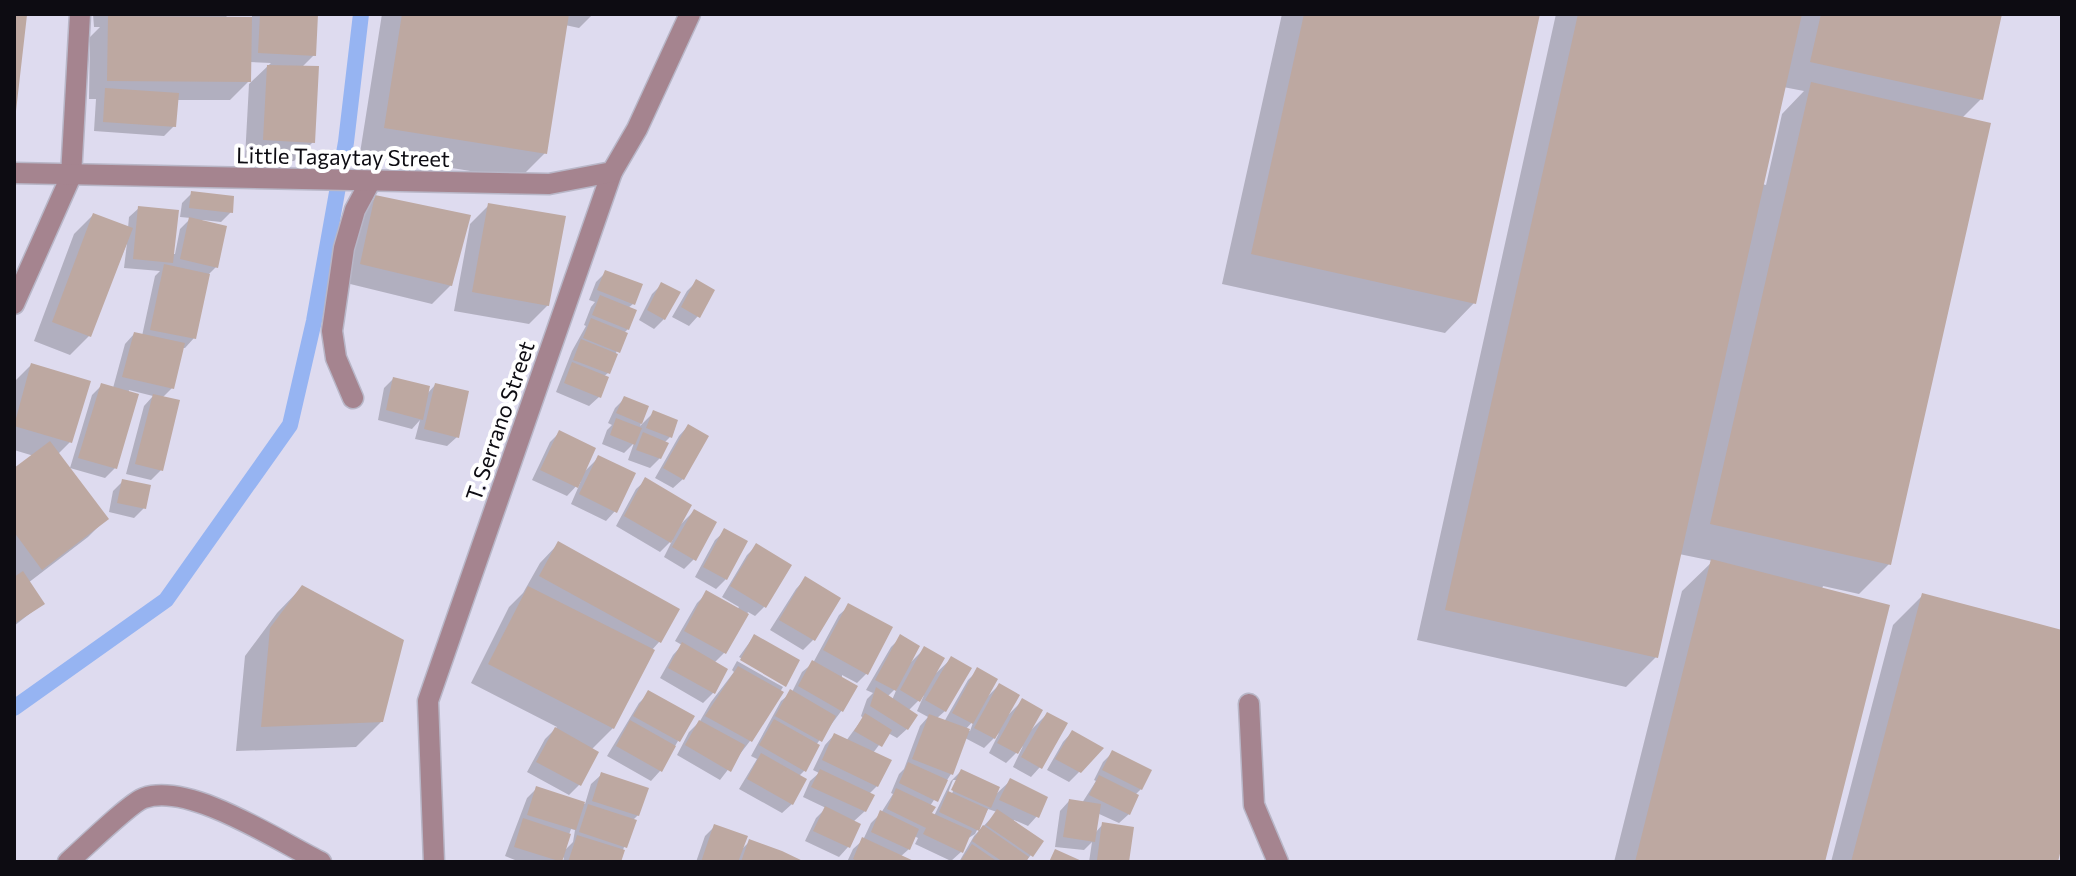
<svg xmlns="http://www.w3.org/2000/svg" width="2076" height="876" font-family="Commissioner,sans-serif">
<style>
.shadow{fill:#0003;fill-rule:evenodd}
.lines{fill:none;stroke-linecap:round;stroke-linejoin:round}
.stream{stroke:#96b4f2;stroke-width:16}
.building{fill:#bda8a1}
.service-casing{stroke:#b8b6c7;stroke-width:23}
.minor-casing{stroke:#b8b6c7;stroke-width:23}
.tertiary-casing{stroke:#b8b6c7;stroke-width:23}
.service{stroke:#a5848f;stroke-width:20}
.minor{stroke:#a5848f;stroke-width:20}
.tertiary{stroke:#a5848f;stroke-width:20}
.labels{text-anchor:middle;stroke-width:8;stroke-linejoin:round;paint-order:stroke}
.street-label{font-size:22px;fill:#0d0c12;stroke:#fff}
</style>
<rect width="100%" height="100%" fill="#dedbef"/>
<!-- shadow -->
<path class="shadow" d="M93,14H229L224,19H252V14H316L314,55L301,68L313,142L294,161L245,158L249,84L271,63L249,62V81L230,100H176L174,126L164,136L94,131L96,99H89L90,37L100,27H94Z
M382,14H593L579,28L565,25L545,153L519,179L360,153Z
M1282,14H1538L1474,303L1445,333L1222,284Z
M1556,14H2000L1981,99L1962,118L1889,564L1859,594L1823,586L1822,589L1823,862H1614L1682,591L1713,561L1679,554L1656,657L1626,687L1417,640ZM1783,87L1804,91L1782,114L1766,185L1762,184Z
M14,16L25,17L14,111Z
M192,193L231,212L221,222L202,220L216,267L208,275L194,338L185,348H182L172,388L162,398L161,470L151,480L126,474L144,406L153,396L129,390L115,468L105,478L70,468L92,395L102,385L113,388L125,344L134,334L142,336L155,276L160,271L124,268L127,243L89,336L70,355L34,341L74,234L93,215L128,228L129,217L139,208L172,254H175L180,229L191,218L180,217L182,203Z
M376,197L451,285L432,304L342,282L357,216Z
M489,205L548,305L529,324L454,311L470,224Z
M606,272L633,304L628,308V329L624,333L608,373L603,377L599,397L589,406L556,392L572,351L586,326L584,325L591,307L595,302L589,300L596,282Z
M696,282L698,316L689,326L672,317L687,291Z
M662,284L664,319L654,329L639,320L652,294Z
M31,365L70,442L58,454L106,519L88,537L28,583L42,604L14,626L16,578L14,576V471L34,456L14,450V382Z
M393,379L427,394L435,385L457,437L447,446L415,439L420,420L412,429L378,420L384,388Z
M624,399L647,407L640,426L654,412L670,437L664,443L660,458L650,468L628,460L634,443L624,453L602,444L607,430L612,425L608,423L615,408Z
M688,426L683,479L673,488L655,478L679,436Z
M559,433L583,473L598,458L615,511L606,521L571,504L581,481L567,496L532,480L550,442Z
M646,480L681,524L694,511V559L684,569L664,557L673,539L660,552L616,526L636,489Z
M123,481L144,508L134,518L109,512L113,491Z
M725,531L726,579L716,589L695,577L715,540Z
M558,544L677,610L659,642L651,651L613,728L591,750L597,753L579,785L569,795L527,772L545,739L557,727L471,683L509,607L523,593L540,563Z
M756,546L764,607L755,616L748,612L724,653L714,663L726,670L713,693L703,703L660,678L673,655L682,645L675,641L697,603L707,593L737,610L739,607L722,597L747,555Z
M805,579L813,640L803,650L770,630L796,589Z
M302,587L382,721L356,747L236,751L245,656L277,613Z
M1923,595L2062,632V837L2055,862H1831L1893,625Z
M849,606L867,673L857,683L842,675V710L816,745L804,771L798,777L792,804L782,813L739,789L757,759L751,756L781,701L792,692L802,672L813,663L839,615Z
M754,636L784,683L739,657Z
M901,637L910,663L925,648L935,674L951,659L945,711L936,719L944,722L968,680L978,670L986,698L999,685L1008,715L1022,701L1031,730L1047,714L1040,767L1031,777L1013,767L1023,746L1006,763L989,753L999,733L984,748L965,738L951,774L930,806V814L934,816L951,781L961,771L994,796L1010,781L1037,816L1028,826L1014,820L1013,822L1031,855L1025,862H959L974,836L997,812L988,809L975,834L967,839L961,852L951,861L915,844L918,838L914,836L909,849L900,857L911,862H847L853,849L863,840L871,823L881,813L893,794L891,793L899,774L904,769L920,726L928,717L917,711L924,695L908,711L907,729L897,738L888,733L873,753L877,786L869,794L865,811L853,822L848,847L839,857L805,841L816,818L826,808L803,797L810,781L819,773L813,770L825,745L834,735L846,741L863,718L861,716L867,699L873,693L866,690L891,647ZM898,686L892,700L887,697ZM974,720L970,731L965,730ZM953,780H958L949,800L946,798Z
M737,661L783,687L750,741L720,780L677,755L689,732L700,721L711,702L734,672L732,670Z
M649,693L678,741L660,771L651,781L607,756L639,703Z
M1072,732L1079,772L1069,782L1047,770L1063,742Z
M1112,753L1141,789L1135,795L1129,814L1119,823L1097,813L1095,833L1103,824L1132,829L1127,862H1089L1092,842L1084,850L1055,847L1060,811L1069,801L1082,803L1096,781L1094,780L1103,762Z
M601,775L638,815L633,820L619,862H563L564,857L559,862H513L515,860L505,856L527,798L537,788L585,804L591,784ZM571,829L575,830L573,842L563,852Z
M715,826L741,850L750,841L801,862H696L705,836Z"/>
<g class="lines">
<!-- stream -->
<path class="stream" d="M14,708L166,600L290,425L314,321L346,142L361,14"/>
</g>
<!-- building -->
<path class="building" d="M15,14L27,15L16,111H14Z
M260,14H318L316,56L258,53Z
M402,14H569L547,154L384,128Z
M1304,14H1540L1476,304L1251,254Z
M1578,14H1802L1658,658L1445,610Z
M1821,14H2002L1983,100L1810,62Z
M108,16L252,17L251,82L107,81Z
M267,65L319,66L315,143L263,140Z
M1811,82L1991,123L1891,565L1710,524Z
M105,88L179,93L176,127L103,122Z
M191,191L234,196L233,213L189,208Z
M375,195L471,215L452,286L360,264Z
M488,203L566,216L549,306L472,292Z
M138,206L179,210L173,263L133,259Z
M93,213L133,228L91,337L52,322Z
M189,217L227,226L218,268L180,259Z
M164,264L210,274L196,339L150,330Z
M605,270L643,284L635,305L597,290Z
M696,279L715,290L700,318L681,307Z
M661,282L681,292L665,320L647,310Z
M600,295L637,310L629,330L592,315Z
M591,318L628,333L620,353L583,338Z
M134,332L185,343L174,389L122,377Z
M581,339L618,354L610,374L573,360Z
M572,362L609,377L601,398L564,383Z
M31,363L91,381L72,443L14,426Z
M393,377L430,386L423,420L386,410Z
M101,383L139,394L117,469L78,458Z
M435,383L469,391L459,438L424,429Z
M153,394L180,400L163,471L135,464Z
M624,396L649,406L642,424L616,413Z
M653,410L678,420L672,438L646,428Z
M616,418L642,428L635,445L610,435Z
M688,424L709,436L684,480L663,468Z
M559,430L596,448L578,488L540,470Z
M643,432L669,443L661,459L636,450Z
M50,441L109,519L42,570L14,532V468Z
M598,455L636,473L617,513L579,494Z
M645,477L692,505L671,543L624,516Z
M122,479L151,485L146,509L117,503Z
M694,509L717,522L696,561L672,547Z
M724,528L748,541L727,580L703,567Z
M558,541L680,609L661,643L539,576Z
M756,543L792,565L766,608L730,586Z
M1711,559L1890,605L1825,862H1635Z
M23,571L45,604L14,624V577Z
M805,576L841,598L815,641L779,620Z
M302,585L404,640L383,722L261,727L270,628Z
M528,586L655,650L614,729L488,664Z
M706,590L749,614L726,654L684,631Z
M1922,593L2062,630V845L2058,862H1851Z
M848,603L893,627L868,675L823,650Z
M754,634L800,660L786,687L740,660Z
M900,634L920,646L896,691L875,680Z
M682,642L728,669L715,694L668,668Z
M924,646L945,658L920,702L900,690Z
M951,656L972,668L946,712L925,700Z
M812,660L858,686L843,712L798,686Z
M738,666L784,692L752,742L705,716Z
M977,667L998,679L973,724L952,713Z
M999,683L1020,695L995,739L974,728Z
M876,687L918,715L908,730L870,706Z
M790,689L836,716L822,742L775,716Z
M648,690L695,716L680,742L633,716Z
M1022,698L1043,710L1018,754L997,743Z
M1047,712L1068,723L1042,769L1021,757Z
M865,713L892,730L882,747L854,731Z
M929,714L970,729L953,775L912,759Z
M774,719L820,745L806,772L759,745Z
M630,720L676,746L662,772L616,746Z
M699,720L745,745L731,772L685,745Z
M555,727L599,752L581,786L536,762Z
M1072,730L1104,748L1081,773L1055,759Z
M834,733L892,760L878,787L822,760Z
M1112,750L1152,770L1142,790L1102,770Z
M761,753L807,779L793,805L747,779Z
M908,762L948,780L938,802L899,783Z
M820,769L875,795L866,812L811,787Z
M961,769L1000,787L991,808L951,790Z
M601,772L649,788L639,816L592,801Z
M1099,775L1139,795L1130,815L1089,795Z
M1010,778L1048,797L1039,818L999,800Z
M536,786L585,802L576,830L527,815Z
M896,788L936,807L932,813L972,831L963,853L923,834L926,828L887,809Z
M948,791L988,809L979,831L939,812Z
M1069,799L1101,804L1095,842L1063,837Z
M588,804L637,820L627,848L579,832Z
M825,806L861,824L850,848L813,831Z
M997,809L1044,841L1033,857L986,825Z
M880,810L919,829L910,850L871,832Z
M523,818L571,834L562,862L514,847Z
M1102,822L1134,827L1129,862L1097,860Z
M714,824L748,836L738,862H701Z
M983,825L1029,857L1026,862H1003L972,841Z
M577,835L625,850L621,862H568Z
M862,837L916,862H859L853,859Z
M749,839L782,851L805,862H741Z
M972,844L998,862L961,860Z
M1055,849L1084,862H1049Z"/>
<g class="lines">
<defs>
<path id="service" d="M353,398L336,358L332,331L344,248L355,210L370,182
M68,862C82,850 131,802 144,798C190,782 278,841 321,862"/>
<path id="minor" d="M14,304L71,176L80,14
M1249,704L1254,805L1278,862
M434,862L428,701L612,172"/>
<path id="tertiary" d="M14,173L549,184L612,172L637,129L690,14"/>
</defs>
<!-- service casing -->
<use href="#service" class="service-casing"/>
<!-- minor casing -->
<use href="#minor" class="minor-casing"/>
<!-- tertiary casing -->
<use href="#tertiary" class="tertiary-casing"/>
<!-- service -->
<use href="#service" class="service"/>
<!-- minor -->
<use href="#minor" class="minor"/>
<!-- tertiary -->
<use href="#tertiary" class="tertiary"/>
</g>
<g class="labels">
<!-- street labels -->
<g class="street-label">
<text transform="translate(343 157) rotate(1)" y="8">Little Tagaytay Street</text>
<text transform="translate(500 421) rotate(-71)" y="8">T. Serrano Street</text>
</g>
</g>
<!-- border -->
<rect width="2076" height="876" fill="none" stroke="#0d0c12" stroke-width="32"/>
</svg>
